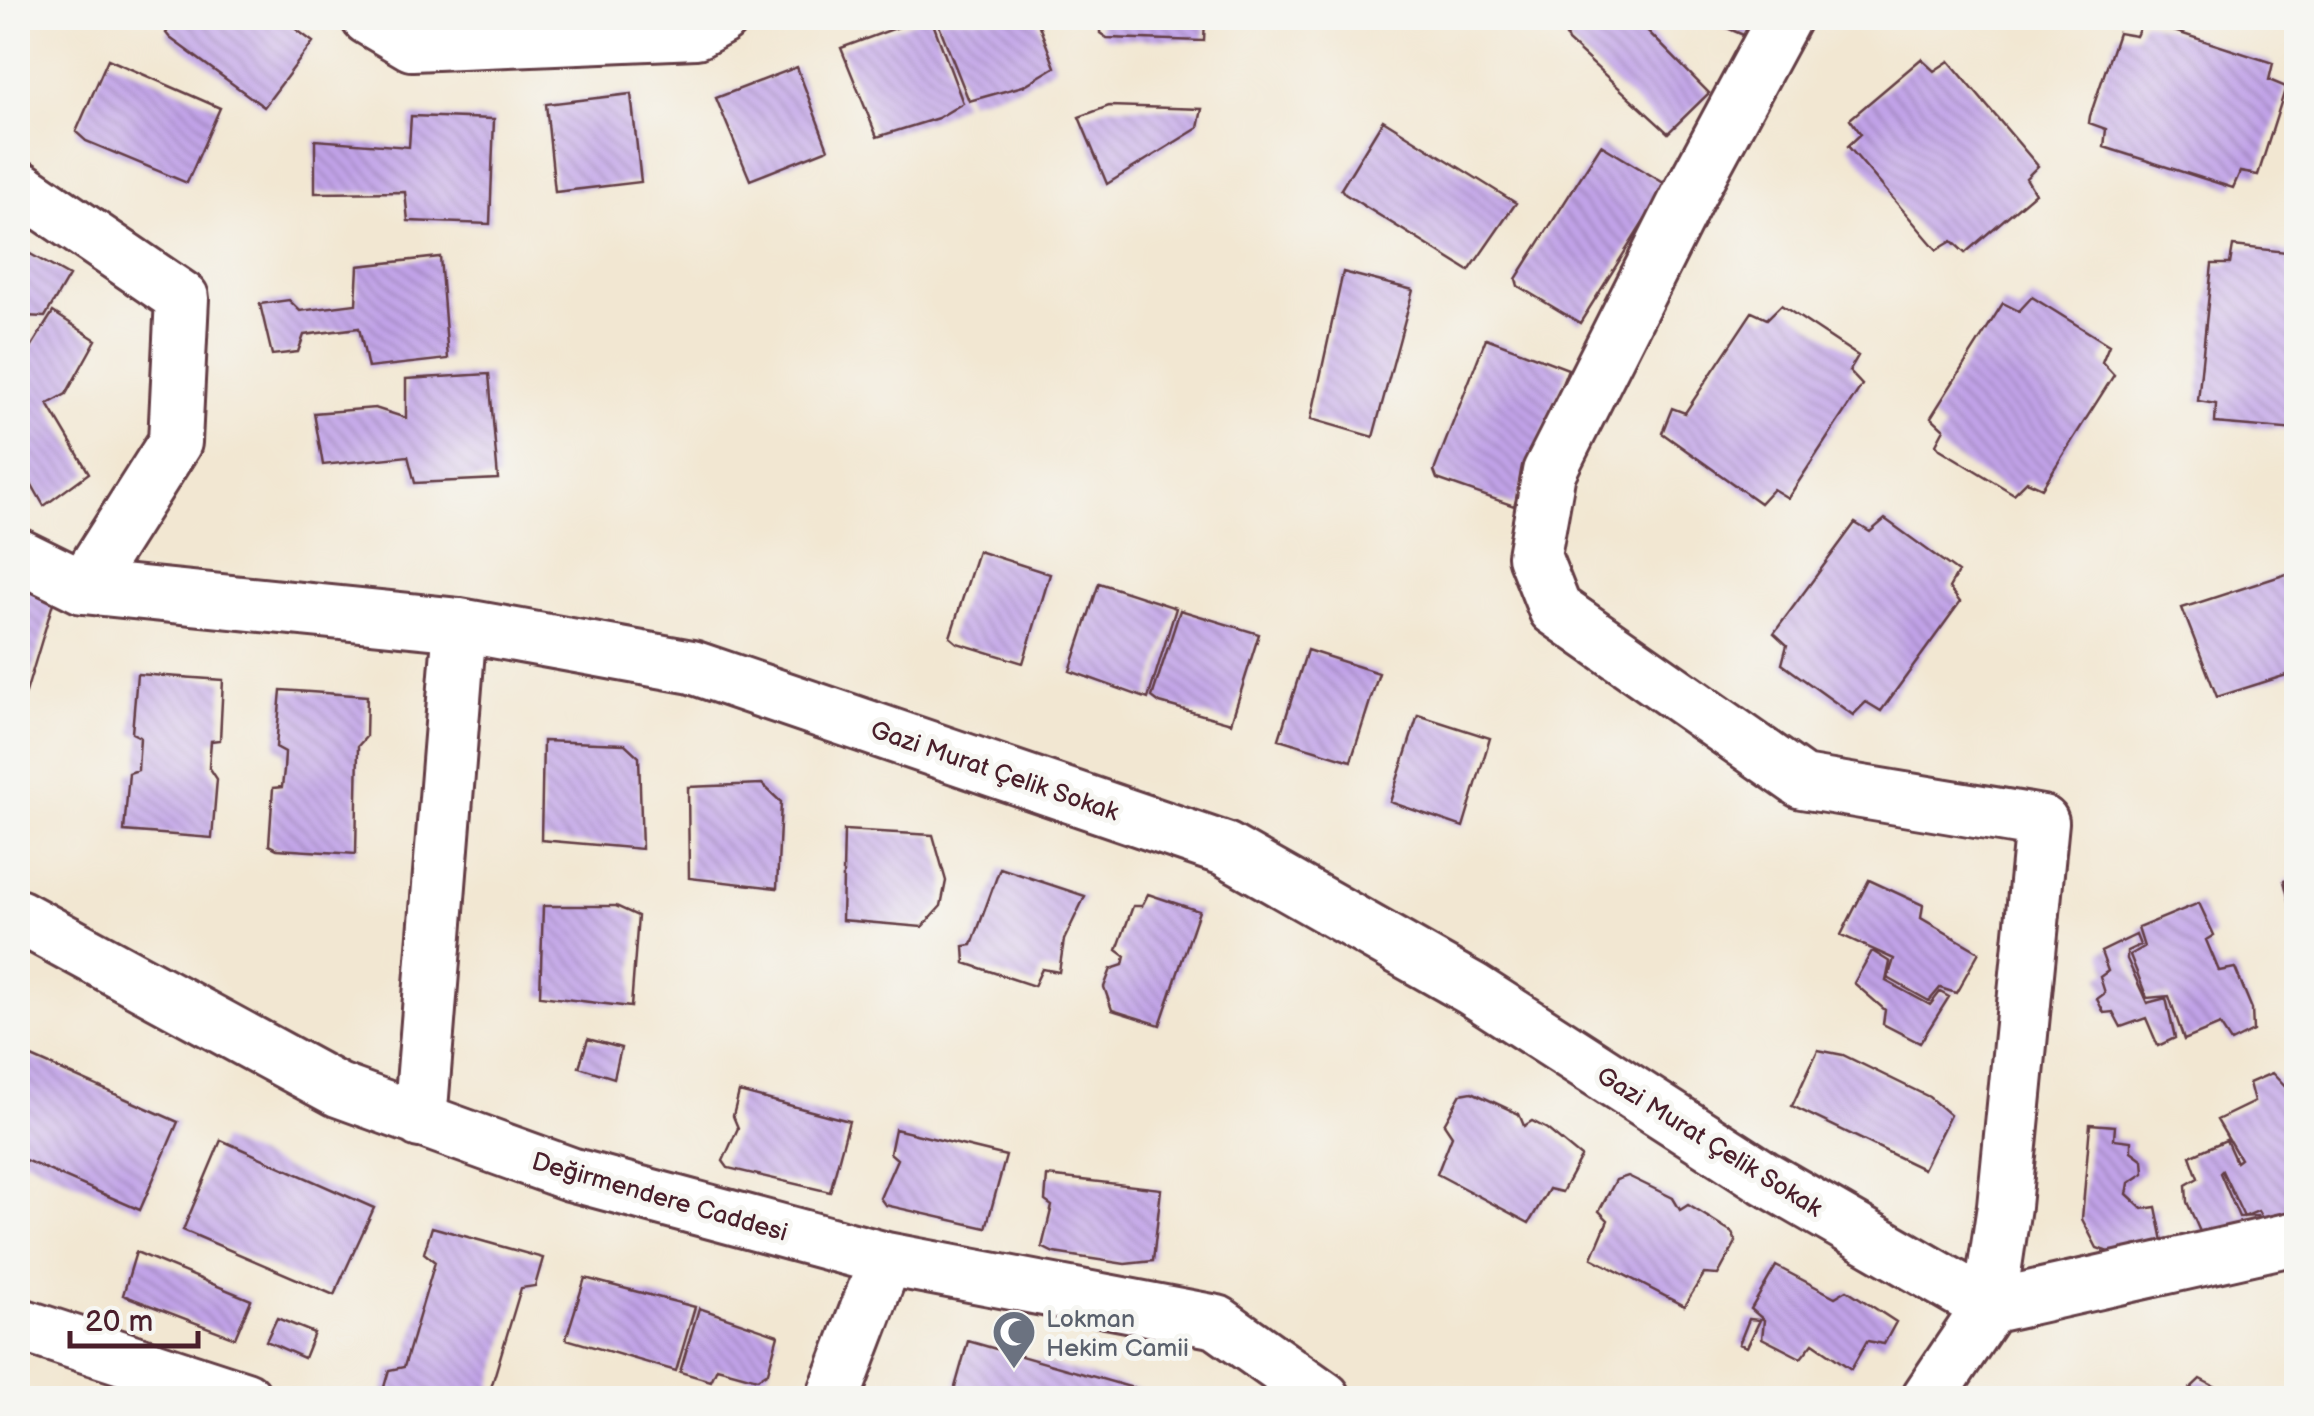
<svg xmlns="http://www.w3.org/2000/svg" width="2314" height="1416" font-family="'Balsamiq Sans',sans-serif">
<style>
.building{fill:url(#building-back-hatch)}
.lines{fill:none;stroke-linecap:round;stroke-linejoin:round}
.minor-casing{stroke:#633d44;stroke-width:58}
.minor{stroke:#fff;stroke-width:52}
.labels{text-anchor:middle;stroke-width:10;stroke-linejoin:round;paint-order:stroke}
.street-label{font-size:25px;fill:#4a1f2b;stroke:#f6f6f2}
.worship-label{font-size:25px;fill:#5b616d;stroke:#f6f6f2;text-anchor:start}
</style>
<defs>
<pattern id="building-back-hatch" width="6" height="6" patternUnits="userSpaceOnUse" patternTransform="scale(2.5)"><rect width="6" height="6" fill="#c1a3e8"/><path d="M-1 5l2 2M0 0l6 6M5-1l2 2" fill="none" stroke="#9f84bc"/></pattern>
</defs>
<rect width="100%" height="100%" fill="#f6f6f2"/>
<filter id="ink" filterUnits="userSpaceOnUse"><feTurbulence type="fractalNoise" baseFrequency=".01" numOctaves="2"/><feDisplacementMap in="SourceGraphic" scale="20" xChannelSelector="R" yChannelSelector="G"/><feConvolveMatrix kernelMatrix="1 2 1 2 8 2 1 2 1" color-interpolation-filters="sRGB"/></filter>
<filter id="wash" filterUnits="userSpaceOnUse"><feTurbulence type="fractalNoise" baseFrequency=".0048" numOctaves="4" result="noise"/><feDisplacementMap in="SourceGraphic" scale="40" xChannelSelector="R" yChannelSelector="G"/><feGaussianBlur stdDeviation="2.25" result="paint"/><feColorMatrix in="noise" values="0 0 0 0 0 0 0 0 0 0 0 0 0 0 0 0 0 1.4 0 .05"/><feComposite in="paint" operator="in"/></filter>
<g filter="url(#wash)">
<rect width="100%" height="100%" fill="#f2e7d2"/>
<g id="blocks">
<!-- building -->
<path class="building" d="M178,18H281L313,42L264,107L170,38L166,33Z
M923,18H931L963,103L938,118L877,137L841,48Z
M936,18H1036L1055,67L1023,86L969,101Z
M1100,18H1205L1204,41L1107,38L1100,33Z
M1587,18H1635L1709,93L1668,133L1568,41L1566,36Z
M1704,18H1757L1748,37Z
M2143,21L2273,63L2269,80L2286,87L2258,175L2240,172L2233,188L2104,147L2106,129L2089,123L2090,116L2118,33L2136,36Z
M108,59L220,108L187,183L86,141L76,132Z
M1921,59L1934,71L1949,61L2038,166L2026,178L2035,193L1965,253L1952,241L1937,250L1848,146L1861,134L1850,119Z
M797,67L828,149L750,180L716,98Z
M631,94L641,182L555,192L546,104Z
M1109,106L1202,109L1198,128L1107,184L1079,117Z
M411,116L494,119L490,224L408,221L405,192L315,193V140L409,147Z
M1383,120L1516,203L1469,271L1345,194L1341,189Z
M1601,145L1667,185L1580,323L1518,286L1516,279Z
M2233,246L2296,253V430L2215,423L2216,404L2198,401L2212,264H2230Z
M18,247L69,276L45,317L25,316L18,330Z
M440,257L448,359L368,368L359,328L304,335L298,352L272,355L260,304L289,300L300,311L356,304L358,266Z
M1343,272L1413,290L1373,437L1311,419Z
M2032,297L2109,345L2102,362L2114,375L2042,488L2027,481L2014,494L1940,449L1936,444L1944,429L1931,417L2003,303L2019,311Z
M1781,305L1858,356L1849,371L1862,385L1788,498L1773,489L1760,503L1662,433L1672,408L1685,413L1752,312L1767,319Z
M53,312L96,340L66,394L48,404L89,473L44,506L18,460V368Z
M1486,338L1568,369L1514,506L1437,479L1434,471Z
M489,374L498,479L415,483L408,456L323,465L314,413L375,408L406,418V379Z
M1885,519L1958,572L1949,588L1960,602L1881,711L1866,702L1853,715L1782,664L1787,645L1774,633L1855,523L1870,532Z
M978,551L1050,574L1023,663L957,643L950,637Z
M18,564L56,593L18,719Z
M2296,571V672L2217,697L2182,608Z
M1099,583L1176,608L1148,699L1070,671Z
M1180,610L1259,634L1231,723L1160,703L1152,697Z
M1307,650L1379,673L1351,761L1279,739Z
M137,674L223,680L220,740L211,741L209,767L217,779L212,838L124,831L129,773L138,770L140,737L132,733Z
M281,690L367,696L366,737L358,746L356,854L277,849L269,845L273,788L282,787L284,770L285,752L276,747Z
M1418,715L1490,738L1463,827L1390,802Z
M543,741L625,744L639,757L642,849L541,840Z
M762,784L781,802L777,888L689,878L688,787Z
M844,830L933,835L946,881L941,906L922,927L842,920Z
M1000,868L1085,896L1064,940L1059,972L1042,969L1034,986L965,963L964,946L972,945Z
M2296,878V924H2295L2284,881Z
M1869,880L1923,905L1921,918L1979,952L1956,993L1940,988L1929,1001L1888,978L1894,959L1841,935Z
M1148,894L1199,911L1160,1025L1112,1010L1104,987L1111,969L1123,965L1125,956L1117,950L1133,906H1142Z
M2199,903L2214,935L2206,940L2219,971L2235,968L2252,1009L2253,1031L2231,1042L2220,1025L2184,1040L2169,996L2147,998L2130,955L2144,947L2138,928Z
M543,906H616L638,916L631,1007L540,996Z
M2136,935L2140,945L2127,951V959L2147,1003L2166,998L2175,1038L2158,1046L2146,1018L2121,1027L2113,1012L2104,1013L2097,999L2105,993L2100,977L2108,971L2101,952Z
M1872,951L1890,962L1886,981L1930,1005L1940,992L1949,997L1920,1043L1883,1024L1885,1010L1854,983Z
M588,1039L621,1048L614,1078L579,1067Z
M1818,1050L1843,1055L1929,1097L1950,1115L1923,1169L1792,1106Z
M25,1054L178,1122L140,1210L18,1157V1072Z
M2272,1073L2289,1091L2296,1109V1139L2293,1141L2296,1151V1215L2268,1228L2258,1211L2244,1217L2222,1171L2220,1173L2239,1217L2257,1216L2261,1224L2204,1241L2187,1202L2186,1185L2198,1178L2190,1156L2226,1140L2236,1162L2240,1159L2217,1120L2254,1102L2249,1083Z
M739,1092L849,1121L830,1192L728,1168L723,1161L738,1128L733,1116Z
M1472,1092L1519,1114L1524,1126L1532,1121L1547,1129L1581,1157L1562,1192L1549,1189L1529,1223L1437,1174L1452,1136L1444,1124L1461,1094Z
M2090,1124L2115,1126L2114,1139L2131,1141V1151L2143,1160L2144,1173L2129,1183L2127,1195L2142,1209L2156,1207L2164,1246L2123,1257L2097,1248L2082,1219Z
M895,1129L1006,1156L986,1228L885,1205L880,1198L897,1159L890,1153Z
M221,1140L374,1208L334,1295L183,1230Z
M1047,1176L1161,1189L1153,1261L1125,1264L1054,1253L1042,1247L1052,1206L1045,1201Z
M1628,1176L1673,1198L1680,1210L1688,1205L1732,1232L1736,1242L1718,1275L1704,1274L1684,1306L1592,1258L1608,1220L1599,1211L1616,1180Z
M432,1227L543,1258L535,1286L521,1288L491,1388L501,1398H399L382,1394L389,1370L404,1367L435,1262L424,1253Z
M136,1252L251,1300L235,1338L123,1295Z
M1776,1266L1835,1297L1847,1290L1896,1322L1884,1344L1867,1341L1851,1369L1813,1343L1801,1358L1762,1338L1764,1320L1751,1309Z
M585,1278L695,1307L676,1371L566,1339Z
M699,1308L778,1335L768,1372L757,1379L717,1368L711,1381L680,1372Z
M277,1318L314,1333L304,1358L266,1341Z
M1749,1319L1760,1320L1747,1347L1739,1344Z
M968,1341L1165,1397V1398H952Z
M2200,1379L2221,1390L2229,1398H2180Z"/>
</g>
</g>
<g filter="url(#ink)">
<use href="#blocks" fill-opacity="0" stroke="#633d44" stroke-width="2.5"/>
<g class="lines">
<defs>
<path id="minor" d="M368,18L412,44L696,32L721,18
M1784,18L1688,196L1549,472L1534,556L1555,609L1802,782L2042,822L2004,1206L1989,1307L1928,1398
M18,186L182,298L175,442L83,587L460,625L692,667L1225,849L1472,989L1765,1178L1989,1307L2296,1238
M18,555L83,587
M18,916L338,1090L570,1174L886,1259L1217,1322L1324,1398
M420,1121L460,625
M18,1324L245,1398
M833,1398L886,1259"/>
</defs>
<!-- minor casing -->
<use href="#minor" class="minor-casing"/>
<!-- minor -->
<use href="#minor" class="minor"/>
</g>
</g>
<!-- icons -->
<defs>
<symbol id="mosque-pin" viewBox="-11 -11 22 30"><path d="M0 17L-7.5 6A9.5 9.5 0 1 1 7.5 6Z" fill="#6b7280" stroke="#f6f6f2"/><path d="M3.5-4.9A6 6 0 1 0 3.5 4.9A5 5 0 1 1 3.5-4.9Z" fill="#fff"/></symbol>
</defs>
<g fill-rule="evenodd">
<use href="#mosque-pin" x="989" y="1307" width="50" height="68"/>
</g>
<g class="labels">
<!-- street labels -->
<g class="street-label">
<text transform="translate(995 770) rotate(19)" y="9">Gazi Murat Çelik Sokak</text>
<text transform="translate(1710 1141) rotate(32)" y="9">Gazi Murat Çelik Sokak</text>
<text transform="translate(660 1196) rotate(16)" y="9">Değirmendere Caddesi</text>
</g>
<!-- worship labels -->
<g class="worship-label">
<text x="1046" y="1327">Lokman<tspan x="1046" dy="29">Hekim Camii</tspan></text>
</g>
</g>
<!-- margin -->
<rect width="2314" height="1416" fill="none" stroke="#f6f6f2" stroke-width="60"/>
<!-- scale -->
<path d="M70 1331v15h128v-15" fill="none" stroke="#4a1f2b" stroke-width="5"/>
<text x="85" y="1331" font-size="30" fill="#4a1f2b" stroke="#f6f6f2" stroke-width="8" paint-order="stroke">20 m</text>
</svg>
